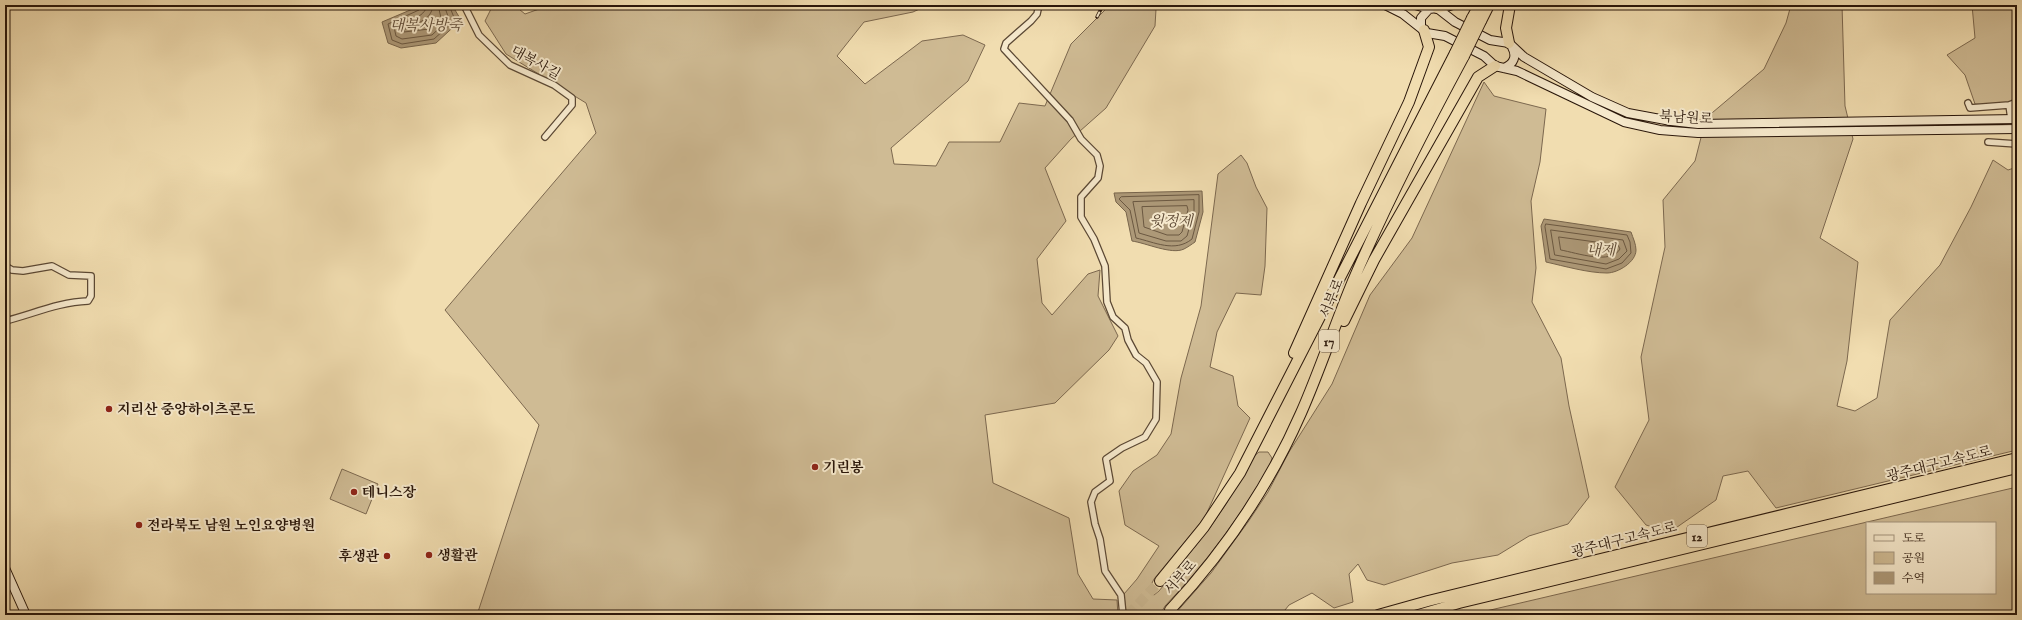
<svg xmlns="http://www.w3.org/2000/svg" width="2022" height="620" font-family="'IM FELL English','Noto Serif KR',serif">
<style>
.green{fill:#cfbb94;stroke:#7c684f;fill-rule:evenodd}
.water{fill:#ad9978;stroke:#78654c}
.lines{fill:none;stroke-linecap:round;stroke-linejoin:round}
.shore{stroke:#6b5841;stroke-width:1}
.highway-tunnel{stroke:#c9b58f;stroke-width:10;stroke-dasharray:10 5;stroke-linecap:butt}
.street-casing{stroke:#5b4834;stroke-width:8}
.secondary-casing{stroke:#29160a;stroke-width:10}
.highway-casing{stroke:#29160a;stroke-width:12}
.street{stroke:#f6e9cc;stroke-width:5.5}
.secondary{stroke:#f6e9cc;stroke-width:8}
.highway{stroke:#f1ddb0;stroke-width:10}
.rail-casing{stroke:#29160a;stroke-width:3.5}
.rail{stroke:#f6e9cc;stroke-width:2;stroke-dasharray:6;stroke-linecap:butt}
.highway-bridge-casing{stroke:#29160a;stroke-width:12;stroke-linecap:butt}
.highway-bridge{stroke:#f1ddb0;stroke-width:10}
.poi-dot{fill:#8f2418;stroke:#f6e9cc;stroke-width:1.5}
.labels{text-anchor:middle;stroke-width:4;stroke-linejoin:round;paint-order:stroke}
.shield{fill:#f6e9cc;stroke:#654;stroke-width:1}
.shield-label{font-size:13px;font-weight:bold;fill:#29160a}
.street-label{font-size:14px;fill:#29160a;stroke:#f6e9cc}
.poi-label{font-size:14px;font-weight:bold;fill:#29160a;stroke:#f6e9cc;text-anchor:start}
.water-label{font-size:15px;font-style:italic;fill:#5e4a36;stroke:#f6e9cc}
</style>
<rect width="100%" height="100%" fill="#f1ddb0"/>
<filter id="stains"><feTurbulence type="fractalNoise" baseFrequency=".005" numOctaves="4"/><feColorMatrix values="0 0 0 0 .2 0 0 0 0 .09 0 0 0 0 .02 0 0 0 .5 -.17"/></filter>
<radialGradient id="worn" r=".72"><stop offset=".6" stop-color="#630" stop-opacity="0"/><stop offset="1" stop-color="#630" stop-opacity=".3"/></radialGradient>
<!-- green -->
<path class="green" d="M493,5H514L525,14L542,8V5H928L913,12L864,22L837,56L865,84L922,41L963,35L985,45L968,81L891,148L894,164L936,166L949,142H1000L1019,103L1045,106L1071,44L1110,5H1151L1156,9L1155,26L1106,108L1071,139L1045,168L1066,221L1037,259L1042,303L1052,315L1088,274L1100,270L1098,296L1118,336L1109,350L1055,403L985,415L993,483L1069,518L1078,574L1093,599L1117,600L1118,615H477L539,425L445,310L596,133L586,103L506,54L485,21Z
M1791,5H1842L1845,106L1853,139L1820,238L1858,262L1847,361L1837,406L1855,411L1877,398L1890,320L1940,265L1971,207L1993,160L2008,170L2017,167V450L1776,508L1748,471L1723,476L1716,500L1670,532L1646,525L1615,487L1649,420L1641,357L1665,247L1663,200L1695,161L1706,118L1764,69L1786,23Z
M1972,5H2017V81L2015,85L2017,87V105L2013,107L1975,104L1965,75L1947,55L1975,38Z
M1484,82L1494,96L1546,109L1540,162L1531,201L1536,268L1532,302L1561,358L1569,406L1589,497L1568,524L1529,536L1498,555L1452,563L1384,585L1367,580L1358,564L1349,574L1353,602L1334,608L1312,593L1289,605L1281,615H1174L1211,573L1248,522L1268,492L1289,452L1332,384L1370,295L1412,238Z
M1241,155L1247,163L1256,187L1267,208L1265,266L1261,295L1236,293L1217,332L1210,367L1233,376L1238,406L1250,418L1205,517L1154,579L1148,591L1154,595L1159,591L1209,529L1226,504L1253,457L1259,452H1268L1272,458L1270,465C1240,517 1207,562 1165,606L1160,615H1126L1124,594L1137,579L1159,546L1125,525L1119,491L1133,471L1157,455L1171,434L1181,378L1201,306L1218,174Z
M342,469L378,484L366,514L330,499Z
M2017,487V615H1469ZM1867,523H1995V593H1867Z"/>
<!-- water -->
<path class="water" d="M422,5H452L461,20L436,43L401,48L388,43L382,22Z
M1202,191L1203,212L1195,242C1192,244 1188,247 1184,249C1172,255 1146,243 1132,241L1126,212L1116,202L1114,193Z
M1544,219L1631,232C1633,238 1636,244 1636,250C1636,262 1618,273 1607,273C1588,273 1564,266 1546,262L1541,226Z"/>
<g class="lines">
<!-- shore -->
<path class="shore" d="M422,5L419,10L388,24L392,40L402,44L434,39L455,20L449,5
M427,5C426,18 404,22 394,27L396,36L402,39L432,35L449,19L444,5
M433,5C432,20 417,23 405,29L404,32L429,29L441,18L438,5
M1199,195V212L1192,239C1175,253 1154,242 1136,238L1130,210L1119,199L1121,197Z
M1194,200V211L1187,236L1181,241H1166L1139,233L1133,202Z
M1187,206L1188,210L1182,232L1179,235H1167L1144,227L1142,207Z
M1546,224L1627,235L1630,242L1631,253L1622,263L1606,269L1550,259L1545,227Z
M1551,230L1623,240L1627,251L1619,259L1606,264L1555,255Z
M1559,237L1618,245L1620,249C1611,265 1577,253 1561,250Z"/>
<!-- highway-tunnel -->
<path class="highway-tunnel" d="M1128,615L1160,581"/>
<defs>
<path id="street" d="M464,5L479,35L510,65L554,85L572,98V105L545,137
M1039,5L1037,14L1031,21L1006,43L1004,49L1070,120L1081,139L1097,155L1100,166L1098,178L1081,197V217L1094,239L1105,266L1107,302L1113,317L1125,328L1128,340L1136,355L1146,363L1157,382L1156,419L1145,437L1122,448L1106,459L1110,481L1095,492L1091,502L1095,524L1100,539L1105,571L1121,595L1123,615
M1968,103L1970,108L2009,105L2017,102
M2009,105L2011,119
M1988,142L2017,144
M5,266L12,270L23,271L52,266L69,275L91,276V296L88,301C59,302 33,314 5,321"/>
<path id="secondary" d="M1385,5L1403,14L1427,33L1445,36L1484,56L1495,66L1517,71L1624,122L1660,130L1698,133L2017,129
M1415,5L1429,9L1437,8L1455,22L1490,40L1509,43L1524,57L1592,97L1628,113L1671,121L1698,124L2017,119
M1421,27V18L1429,9
M1504,68C1514,64 1517,56 1512,47
M5,568L26,615"/>
<path id="highway" d="M1437,8L1450,5
M1472,18L1479,5
M1481,21L1489,5
M1509,43L1506,28L1510,5
M1344,321L1374,260L1478,77L1495,66
M1294,353L1361,203L1409,102L1429,47L1424,30
M1160,581L1204,527L1240,473L1455,53
M1170,610C1224,552 1269,486 1301,413C1320,370 1335,324 1353,281C1386,204 1424,130 1464,56
M1378,615L1428,601L2017,458
M1418,615L1459,603L2017,468"/>
</defs>
<!-- street casing -->
<use href="#street" class="street-casing"/>
<!-- secondary casing -->
<use href="#secondary" class="secondary-casing"/>
<!-- highway casing -->
<use href="#highway" class="highway-casing"/>
<!-- street -->
<use href="#street" class="street"/>
<!-- secondary -->
<use href="#secondary" class="secondary"/>
<!-- highway -->
<use href="#highway" class="highway"/>
<defs>
<path id="rail" d="M1097,17L1103,5"/>
</defs>
<!-- rail casing -->
<use href="#rail" class="rail-casing"/>
<!-- rail -->
<use href="#rail" class="rail"/>
<defs>
<path id="highway-bridge" d="M1455,53L1472,18
M1464,56L1481,21"/>
</defs>
<!-- highway-bridge casing -->
<use href="#highway-bridge" class="highway-bridge-casing"/>
<!-- highway-bridge -->
<use href="#highway-bridge" class="highway-bridge"/>
</g>
<!-- markers -->
<g class="poi-dot">
<circle cx="109" cy="409" r="4"/>
<circle cx="815" cy="467" r="4"/>
<circle cx="354" cy="492" r="4"/>
<circle cx="139" cy="525" r="4"/>
<circle cx="429" cy="555" r="4"/>
<circle cx="387" cy="556" r="4"/>
</g>
<g class="labels">
<!-- shield labels -->
<g class="shield">
<rect x="1319" y="330" width="20" height="22" rx="3"/>
<rect x="1687" y="525" width="20" height="22" rx="3"/>
</g>
<g class="shield-label">
<text x="1329" y="346">17</text>
<text x="1697" y="541">12</text>
</g>
<!-- street labels -->
<g class="street-label">
<text transform="translate(536 62) rotate(29)" y="5">대복사길</text>
<text transform="translate(1686 117) rotate(3)" y="5">북남원로</text>
<text transform="translate(1331 298) rotate(-68)" y="5">서부로</text>
<text transform="translate(1939 463) rotate(-14)" y="5">광주대구고속도로</text>
<text transform="translate(1624 539) rotate(-14)" y="5">광주대구고속도로</text>
<text transform="translate(1180 577) rotate(-49)" y="5">서부로</text>
</g>
<!-- poi labels -->
<g class="poi-label">
<text x="117" y="414">지리산 중앙하이츠콘도</text>
<text x="823" y="472">기린봉</text>
<text x="362" y="497">테니스장</text>
<text x="147" y="530">전라북도 남원 노인요양병원</text>
<text x="437" y="560">생활관</text>
<text x="379" y="561" text-anchor="end">후생관</text>
</g>
<!-- water labels -->
<g class="water-label">
<text x="426" y="30">대복사방죽</text>
<text x="1171" y="226">윗정제</text>
<text x="1601" y="255">내제</text>
</g>
</g>
<!-- margin -->
<rect width="2022" height="620" fill="none" stroke="#f1ddb0" stroke-width="20"/>
<rect x="6" y="6" width="2010" height="608" fill="none" stroke="#29160a" stroke-width="2"/>
<rect x="10" y="10" width="2002" height="600" fill="none" stroke="#29160a"/>
<!-- legend -->
<rect x="1866" y="522" width="130" height="72" fill="#f6e9cc" stroke="#a4957e"/>
<rect x="1874" y="535" width="20" height="6" fill="#f6e9cc" stroke="#a4957e"/>
<text x="1902" y="542" font-size="12" fill="#29160a">도로</text>
<rect x="1874" y="552" width="20" height="12" fill="#cfbb94" stroke="#a4957e"/>
<text x="1902" y="562" font-size="12" fill="#29160a">공원</text>
<rect x="1874" y="572" width="20" height="12" fill="#ad9978" stroke="#a4957e"/>
<text x="1902" y="582" font-size="12" fill="#29160a">수역</text>
<rect width="100%" height="100%" filter="url(#stains)"/>
<rect width="100%" height="100%" fill="url(#worn)"/>
</svg>
